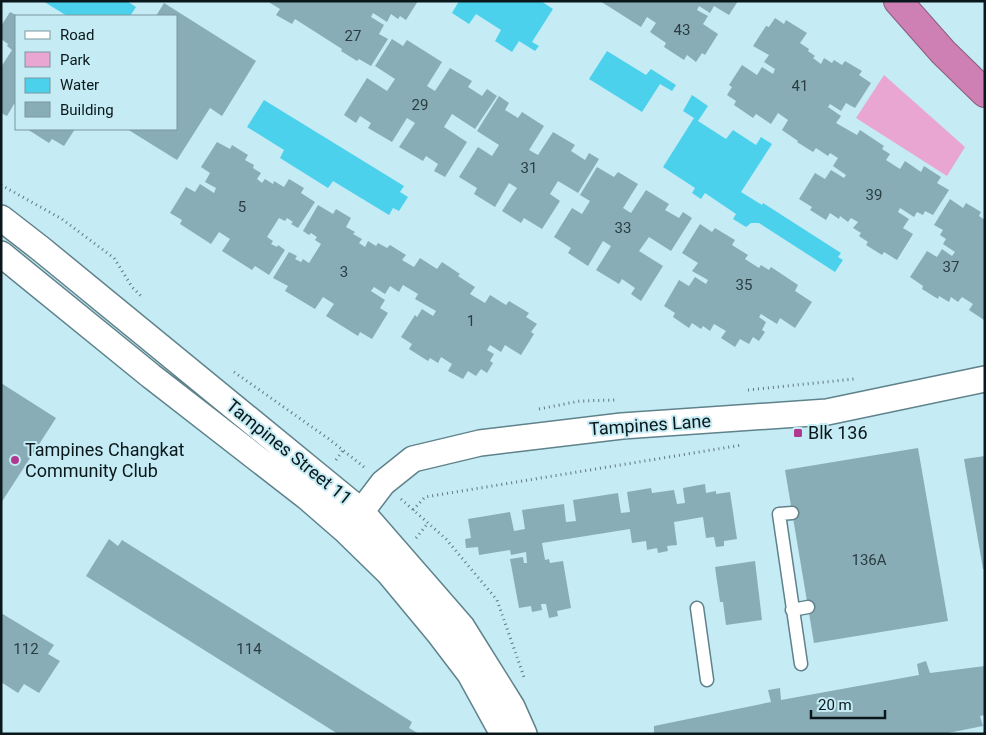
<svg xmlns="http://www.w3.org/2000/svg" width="986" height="735" font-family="Roboto,sans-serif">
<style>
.green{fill:#eaa6d2}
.water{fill:#4cd1ed}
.building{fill:#89adb6}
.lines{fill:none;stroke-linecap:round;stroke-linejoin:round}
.lane-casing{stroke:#5f828b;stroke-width:15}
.street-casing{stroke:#5f828b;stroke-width:28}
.highway-casing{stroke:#895c7e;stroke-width:30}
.path{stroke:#5f787d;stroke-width:3;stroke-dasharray:1 4;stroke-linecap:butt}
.lane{stroke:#fff;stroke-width:12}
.street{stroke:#fff;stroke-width:25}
.highway{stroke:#ce80b4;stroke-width:28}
.poi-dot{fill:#b0398f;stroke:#c5ebf4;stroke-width:2}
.labels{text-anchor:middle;stroke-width:4;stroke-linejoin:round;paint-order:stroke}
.number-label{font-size:15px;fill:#2a3d42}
.street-label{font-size:18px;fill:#0a181b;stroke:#c5ebf4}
.poi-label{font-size:18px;fill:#0a181b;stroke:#c5ebf4;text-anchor:start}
</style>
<rect width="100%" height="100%" fill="#c5ebf4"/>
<!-- green -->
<path class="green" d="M884,75L965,147L947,176L856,118Z"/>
<!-- water -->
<path class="water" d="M43,1H127L136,7L130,16H67Z
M459,1H541L553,9L532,42L539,46L535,51L519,41L512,52L495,41L501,30L476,14L469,24L452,13Z
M607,51L646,75L651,69L676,85L672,91L660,84L642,112L589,79Z
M692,95L708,106L698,121L726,139L733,130L756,145L761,137L772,144L741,192L762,205L763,203L841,253L838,257L843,260L835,272L759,223H751L746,227L733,219L736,214L705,193L701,199L692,193L695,188L663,167L694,118L683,111Z
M264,100L404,186L400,192L408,197L399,211L393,208L389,215L333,181L328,188L280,158L284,150L247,127Z"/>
<!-- building -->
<path class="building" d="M267,1H418L406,20L400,16L398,19L391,14L387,22L373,13L371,17L384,25L379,34L388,39L371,66L359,59L357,61L341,51L342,49L295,19L292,24L276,15L280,9Z
M600,1H738L729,15L714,6L710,13L699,6L697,10L708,16L703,24L718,34L705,55L702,53L696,62L687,55L684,60L664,47L666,43L650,32L656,23L647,17L641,27Z
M164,3L256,61L222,116L210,108L177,160L127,129H176V16H156Z
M10,12L16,15V105L14,104L7,116L1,113V67L12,50L7,46L8,44L1,39V26Z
M775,18L784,24L786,20L807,33L800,43L809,49L808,51L815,56L813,58L821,64L824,58L832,63L834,60L842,65L845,61L862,71L859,75L871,83L855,108L846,103L841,111L830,104L828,107L841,116L836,123L857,135L860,130L884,146L882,149L890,154L886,160L900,169L905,161L921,172L924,166L941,177L937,183L949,190L933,215L925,211L923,215L917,212L914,217L900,208L898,212L909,219L903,228L913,234L897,260L884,252L882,255L866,245L868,242L859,236L861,233L853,228L858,222L851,218L848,222L840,216L839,219L830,213L826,220L810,210L812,207L799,199L815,173L825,179L831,170L844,178L846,175L833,166L838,158L830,153L828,156L816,148L813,152L797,142L798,141L782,130L788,120L778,113L771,124L756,114L753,118L734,105L736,101L727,95L732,87L729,85L742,65L757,75L762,67L773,74L775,69L764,62L769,55L753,46L766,26L769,27Z
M392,39L403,46L407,40L442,62L427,86L435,91L450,68L472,81L468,87L482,96L487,89L497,96L475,129L452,114L444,127L467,142L445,177L434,171L438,164L426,156L423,161L399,147L415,123L407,118L392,142L368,128L371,123L360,116L356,123L344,115L367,78L387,91L395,79L375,66Z
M499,96L509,103L505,110L518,118L522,112L544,126L529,150L538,155L553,132L575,145L571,151L585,160L589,153L599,159L578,193L558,181L550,194L560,201L542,229L524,218L521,223L502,211L517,188L509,183L495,207L474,194L477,188L459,177L478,147L492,156L499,145L477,131Z
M27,129H75L64,146L52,139L49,143Z
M217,142L230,149L232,145L248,155L245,160L254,165L253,168L261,173L257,179L262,183L265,179L273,184L274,181L284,187L289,179L304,188L301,193L315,202L298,228L291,224L293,222L287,218L285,221L279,218L267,237L273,241L271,244L277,247L278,245L285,250L269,275L255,266L252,270L222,251L230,239L219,232L211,244L180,224L182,220L170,213L186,187L195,192L200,184L214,193L216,188L205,182L210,173L201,167Z
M597,167L614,177L618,172L638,184L623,208L631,213L646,190L669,204L665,210L679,218L683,212L692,218L671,251L649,237L639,251L663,266L641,301L631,294L635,288L622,279L619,284L596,270L611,246L603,241L588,266L568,253L571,248L554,237L572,208L582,214L590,201L580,195Z
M950,199L963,208L966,203L981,212L979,216L985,220L984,320L969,310L973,304L962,297L958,302L951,297L949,302L939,296L938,299L922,289L923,286L910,277L927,251L937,257L942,249L952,256L955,252L943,244L946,239L940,235L943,230L934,225Z
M318,205L333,214L336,209L351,218L346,227L355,232L353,234L362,239L359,243L365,247L368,241L376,246L378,243L387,248L390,245L406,255L402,260L414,267L420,258L437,269L442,262L460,274L458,276L475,287L470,294L485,303L490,295L506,305L509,301L529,313L526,317L537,324L531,332L534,334L521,355L505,345L501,352L490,345L487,350L494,354L490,361L493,363L487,373L481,369L476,376L468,371L463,379L448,371L452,364L441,357L438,363L430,358L428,361L409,349L412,344L401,337L415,315L417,317L422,309L433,316L436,311L415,299L418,294L403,285L399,292L390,286L385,294L374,287L371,291L385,300L380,308L388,313L372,339L360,332L358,336L326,316L334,304L323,297L315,309L285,291L288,286L273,278L289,252L297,256L295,259L301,262L303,259L309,263L321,244L315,240L317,237L311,233L309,235L303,231Z
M700,224L712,232L715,228L735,240L732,245L748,255L745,259L759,268L761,265L769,270L771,267L798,285L795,291L812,302L795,328L780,318L777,324L761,314L759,317L766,322L762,330L765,332L759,341L753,337L749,344L740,339L735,347L721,338L726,331L714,324L710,331L703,326L701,329L692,323L689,328L673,317L675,313L664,306L679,280L689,286L695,277L706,284L708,280L692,271L698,263L682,253Z
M1,383L56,418L1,503Z
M918,448L948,621L814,643L785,470Z
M985,456V569H983L964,459Z
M705,484L706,493L716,491V494L730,492L737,539L724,541V546L716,547L714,537L706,538L703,517L674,522L677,545L667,546L668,551L658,553L657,548L647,550L646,541L632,543L630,529L542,543L545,560L549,559L550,563L563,561L571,608L557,611L558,616L549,618L546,604H541L542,610L532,612L531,606L519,608L510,559L523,557L524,563H527L526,552L511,555L510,550L479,555L478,547L466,548L465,539L471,538L468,519L510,512L514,531L525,529L522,510L564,504L566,522L576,521L573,500L618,493L621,513L630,512L627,492L651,488L652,493L674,490L677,504L685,503L683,488Z
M109,539L118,546L122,540L412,722L409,728L419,734H338L86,576Z
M755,561L762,620L726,625L723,602H720L715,567Z
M1,613L54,645L48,654L60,661L39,693L24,684L18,693L1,682Z
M926,661L930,673L985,666V715L980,716L983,726L943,734H654V726L771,702L768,690L780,688L781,700L919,675L917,664Z"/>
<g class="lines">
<defs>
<path id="lane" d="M792,513L779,514L801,664
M697,608L707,680
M792,610L808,607"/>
<path id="street" d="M1,218L41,249L361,511L462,627L512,707L524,734
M1,254L151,376L308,498L346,531L389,573L438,632L470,674L503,734
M351,525L383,483L413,459L480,443L622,426L827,412L985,379"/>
<path id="highway" d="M898,1L943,52L985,93"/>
</defs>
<!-- lane casing -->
<use href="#lane" class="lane-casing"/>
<!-- street casing -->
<use href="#street" class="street-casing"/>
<!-- highway casing -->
<use href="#highway" class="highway-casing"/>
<!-- path -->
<path class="path" d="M1,185L62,219L114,258L132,287L142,297
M234,372L329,439L364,467
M748,390L854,379
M539,409L580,401L615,400
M336,460L343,450
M401,499L446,539L497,600L524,677
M413,510L425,497L742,445
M416,538L428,523"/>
<!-- lane -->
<use href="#lane" class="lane"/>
<!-- street -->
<use href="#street" class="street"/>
<!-- highway -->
<use href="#highway" class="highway"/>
</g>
<!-- markers -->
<g class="poi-dot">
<rect x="793" y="428" width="10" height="10" rx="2.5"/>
<circle cx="15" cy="460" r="5"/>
</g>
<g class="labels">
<!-- number labels -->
<g class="number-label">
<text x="682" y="35">43</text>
<text x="353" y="41">27</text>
<text x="800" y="91">41</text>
<text x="420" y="110">29</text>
<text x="529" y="173">31</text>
<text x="874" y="200">39</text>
<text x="242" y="212">5</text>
<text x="623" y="233">33</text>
<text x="951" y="272">37</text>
<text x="344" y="277">3</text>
<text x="744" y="290">35</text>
<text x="471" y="326">1</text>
<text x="869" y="565">136A</text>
<text x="26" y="654">112</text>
<text x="249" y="654">114</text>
</g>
<!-- street labels -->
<g class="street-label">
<text transform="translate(650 425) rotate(-4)" y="6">Tampines Lane</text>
<text transform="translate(289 452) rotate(39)" y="6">Tampines Street 11</text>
</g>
<!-- poi labels -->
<g class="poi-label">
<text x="808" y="439">Blk 136</text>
<text x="25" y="456">Tampines Changkat<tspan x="25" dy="21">Community Club</tspan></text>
</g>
</g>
<!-- border -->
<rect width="986" height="735" fill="none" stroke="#0a181b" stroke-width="5"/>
<!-- legend -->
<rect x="15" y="15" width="162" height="115" fill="#c5ebf4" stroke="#7a979d"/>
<rect x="25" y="31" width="25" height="8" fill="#ffffff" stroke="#7a979d"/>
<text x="60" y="40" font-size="15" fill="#0a181b">Road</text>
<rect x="25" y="52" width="25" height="15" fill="#eaa6d2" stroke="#7a979d"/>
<text x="60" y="65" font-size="15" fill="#0a181b">Park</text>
<rect x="25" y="78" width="25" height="15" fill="#4cd1ed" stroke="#7a979d"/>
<text x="60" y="90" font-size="15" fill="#0a181b">Water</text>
<rect x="25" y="102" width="25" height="15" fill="#89adb6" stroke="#7a979d"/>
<text x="60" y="115" font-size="15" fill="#0a181b">Building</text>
<!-- scale -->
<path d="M811 710v8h74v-8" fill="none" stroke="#0a181b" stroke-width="2.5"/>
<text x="818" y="710" font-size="15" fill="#0a181b" stroke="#c5ebf4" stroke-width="4" paint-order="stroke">20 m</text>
</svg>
